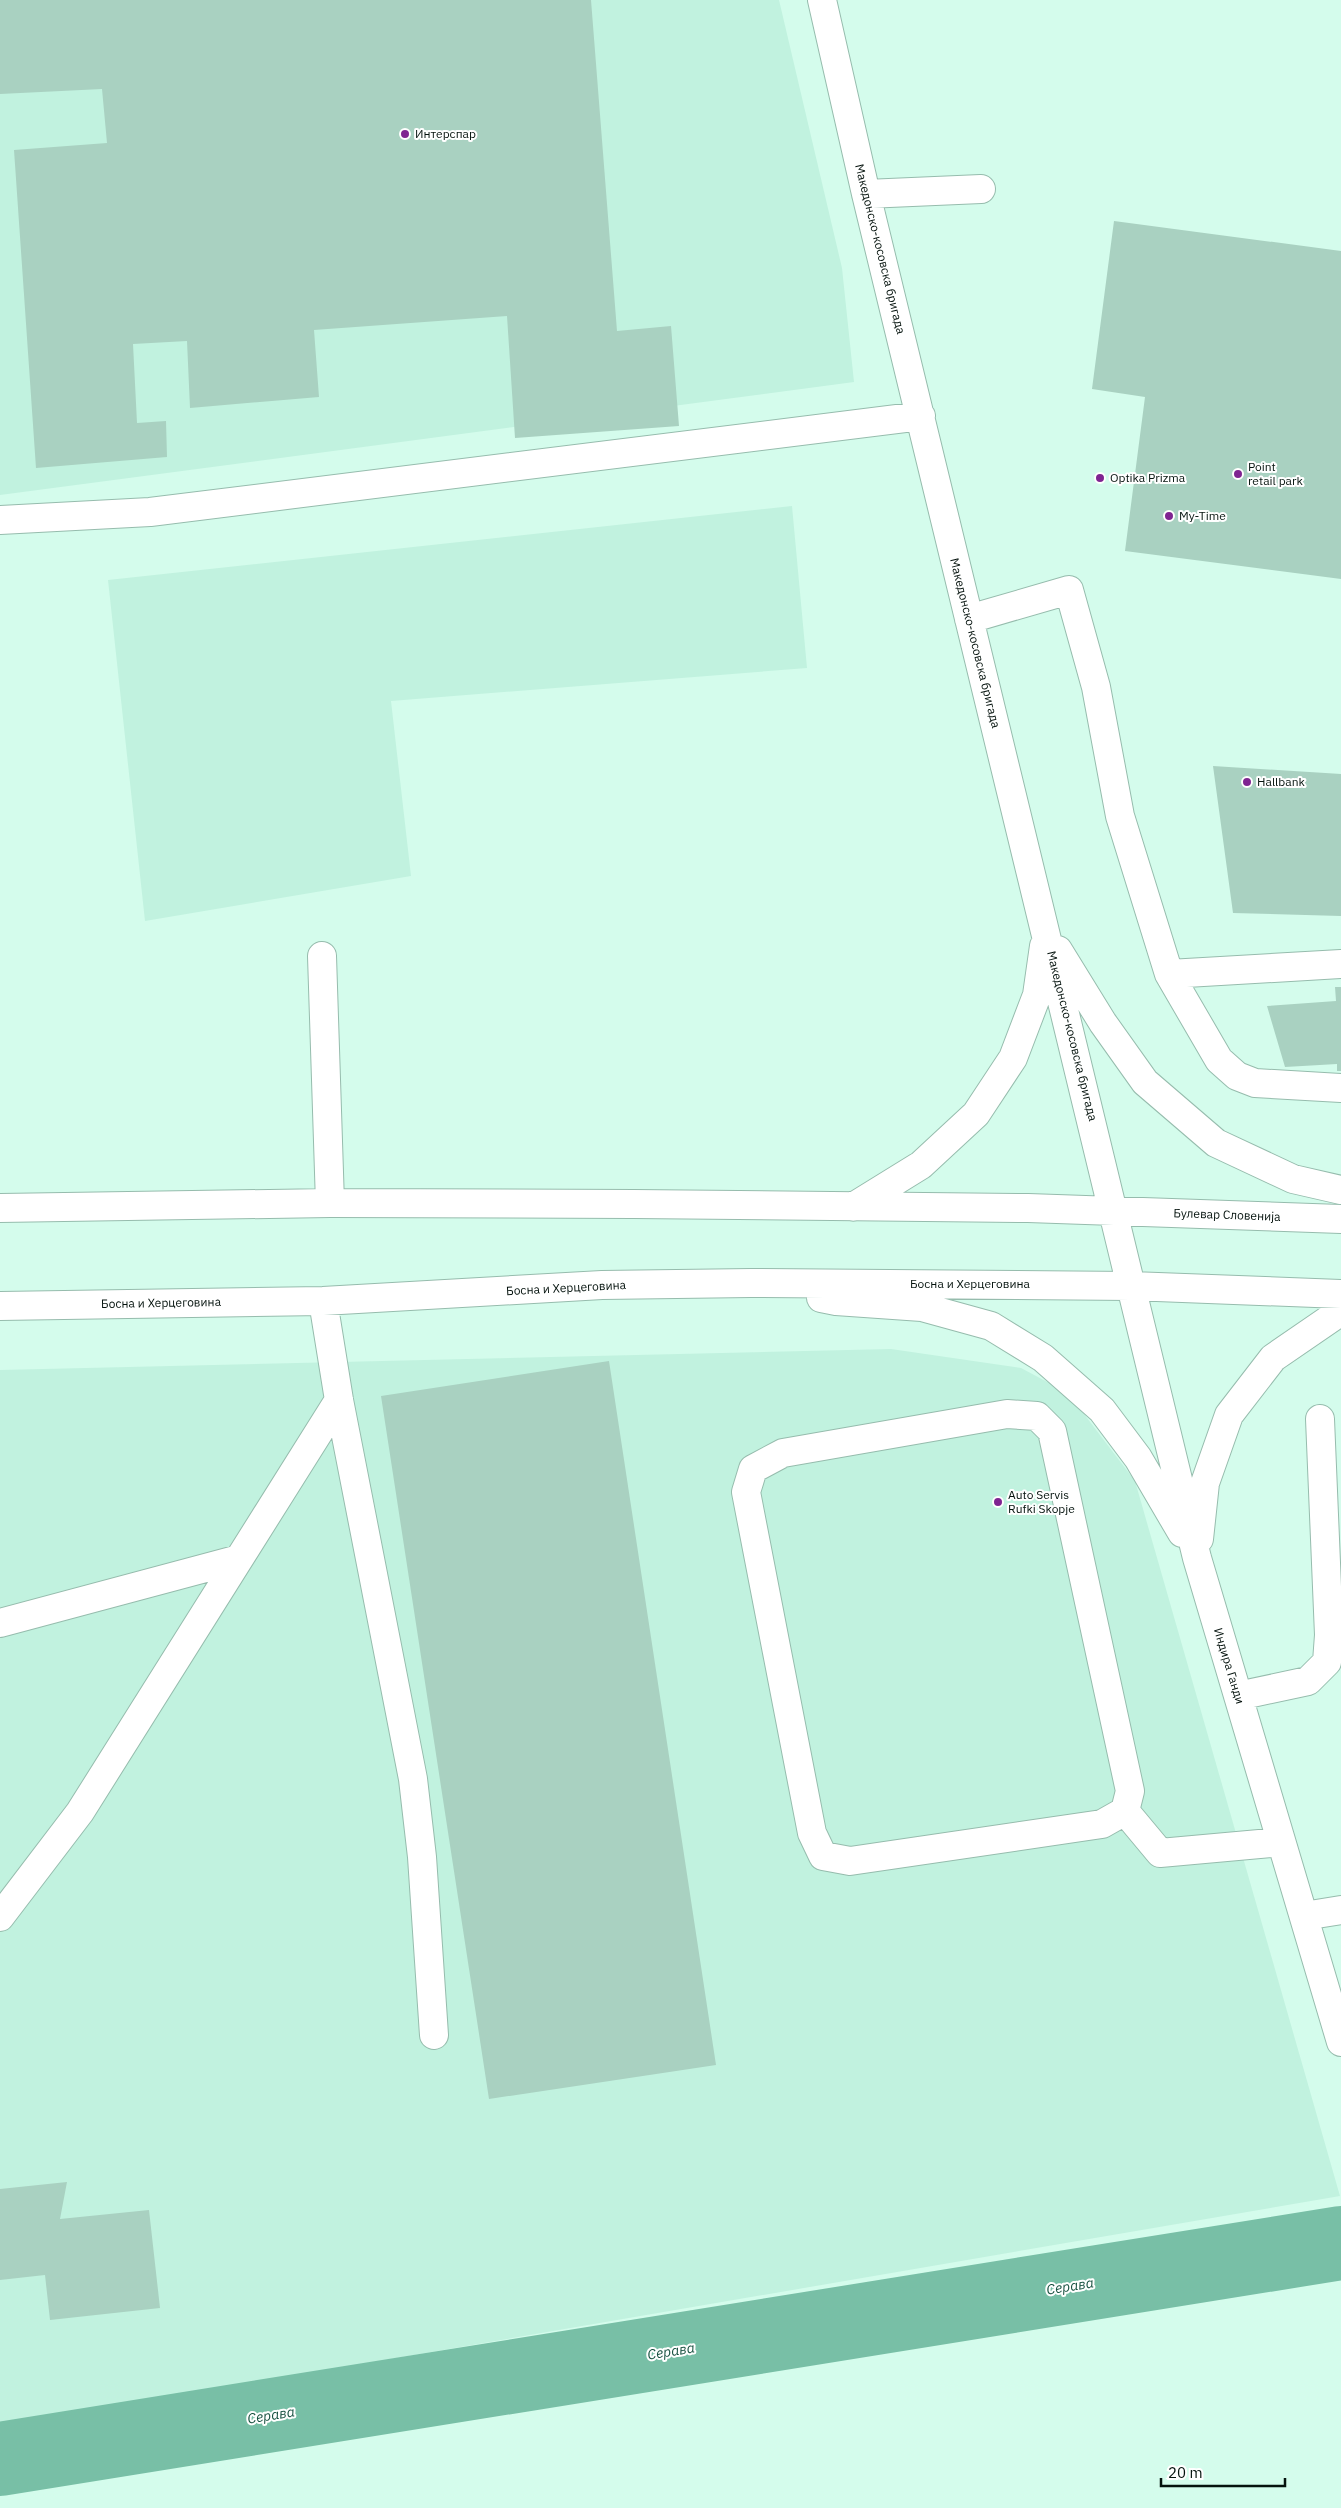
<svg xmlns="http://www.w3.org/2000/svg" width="1341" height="2508" font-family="'IBM Plex Sans',sans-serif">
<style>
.built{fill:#c1f2df}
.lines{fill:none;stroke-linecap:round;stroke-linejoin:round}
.river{stroke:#78bfa6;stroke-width:74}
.building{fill:#a9d1c1}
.minor-casing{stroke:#96bcad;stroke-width:30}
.minor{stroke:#fff;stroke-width:28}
.poi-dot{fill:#7f2491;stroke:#fff;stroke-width:2}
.labels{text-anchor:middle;stroke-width:4;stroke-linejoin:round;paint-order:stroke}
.poi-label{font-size:12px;fill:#04120d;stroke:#fff;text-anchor:start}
.street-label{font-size:12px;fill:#04120d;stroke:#fff}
.water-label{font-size:14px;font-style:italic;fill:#16503f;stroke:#fff}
</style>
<rect width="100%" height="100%" fill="#d4fcec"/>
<!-- built -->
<path class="built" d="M0,0H779L842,268L854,382L0,495Z
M792,506L807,668L391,701L411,876L145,921L108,580Z
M891,1349L1021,1368L1068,1393L1135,1481L1340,2196L0,2426V1370Z"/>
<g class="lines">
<!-- river -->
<path class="river" d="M0,2459L1341,2243"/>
</g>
<!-- building -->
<path class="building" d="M0,0H591L617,331L671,326L679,426L515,438L507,316L314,330L319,397L190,408L187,341L133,344L137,423L166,421L167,457L36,468L14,150L107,143L102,89L0,94Z
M1114,221L1341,251V579L1125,551L1145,397L1092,389Z
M1213,766L1341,774V916L1233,913Z
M1335,987H1341V1071H1337V1064L1285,1067L1267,1006L1336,1001Z
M609,1361L716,2065L489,2099L381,1396Z
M67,2182L60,2219L149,2210L160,2308L50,2320L45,2275L0,2280V2189Z"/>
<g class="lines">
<defs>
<path id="minor" d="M822,0L866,194L1197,1558L1341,2042
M866,194L981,189
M0,520L150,512L921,416
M969,619L1069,590L1096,687L1120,816L1169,974L1219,1060L1237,1076L1255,1083L1341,1088
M1058,950L1103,1023L1145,1082L1216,1143L1293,1179L1341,1190
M322,956L330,1203
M1169,974L1341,964
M853,1207L921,1165L976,1114L1013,1058L1037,995L1044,946
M0,1208L330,1203L634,1204L1028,1208L1341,1219
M821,1298L836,1301L922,1307L991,1326L1043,1358L1102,1410L1138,1458L1182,1533
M323,1301L339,1400L413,1779L422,1857L434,2035
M0,1306L323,1301L602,1285L751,1283L1131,1286L1341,1294
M1007,1414L1037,1416L1052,1431L1130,1791L1125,1811L1102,1824L850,1861L823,1856L812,1833L746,1492L753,1469L783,1453Z
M1199,1539L1205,1483L1229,1415L1273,1358L1334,1316L1341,1313
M0,1623L239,1559
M1238,1696L1308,1681L1327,1662L1329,1635L1320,1419
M1125,1811L1160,1853L1281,1842
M1304,1916L1341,1910
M0,1917L80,1812L339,1400"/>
</defs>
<!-- minor casing -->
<use href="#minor" class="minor-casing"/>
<!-- minor -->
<use href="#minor" class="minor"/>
</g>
<!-- markers -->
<g class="poi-dot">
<circle cx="405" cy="134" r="5"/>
<circle cx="1238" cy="474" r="5"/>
<circle cx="1100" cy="478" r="5"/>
<circle cx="1169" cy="516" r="5"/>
<circle cx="1247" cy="782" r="5"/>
<circle cx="998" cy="1502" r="5"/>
</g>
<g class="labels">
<!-- poi labels -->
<g class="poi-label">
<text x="415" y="138">Интерспар</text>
<text x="1248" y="471">Point<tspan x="1248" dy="14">retail park</tspan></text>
<text x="1110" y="482">Optika Prizma</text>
<text x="1179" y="520">My-Time</text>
<text x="1257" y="786">Hallbank</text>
<text x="1008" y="1499">Auto Servis<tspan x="1008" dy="14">Rufki Skopje</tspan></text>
</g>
<!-- street labels -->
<g class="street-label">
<text transform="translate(880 249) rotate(76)" y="4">Македонско-косовска бригада</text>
<text transform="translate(975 643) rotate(76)" y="4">Македонско-косовска бригада</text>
<text transform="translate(1072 1036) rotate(76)" y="4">Македонско-косовска бригада</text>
<text transform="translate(1227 1215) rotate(2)" y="4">Булевар Словенија</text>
<text x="970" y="1288">Босна и Херцеговина</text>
<text transform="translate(566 1288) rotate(-3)" y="4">Босна и Херцеговина</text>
<text transform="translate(161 1303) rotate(-1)" y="4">Босна и Херцеговина</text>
<text transform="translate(1229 1666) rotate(73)" y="4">Индира Ганди</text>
</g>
<!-- water labels -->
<g class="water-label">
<text transform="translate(1070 2286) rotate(-9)" y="5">Серава</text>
<text transform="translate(671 2351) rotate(-9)" y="5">Серава</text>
<text transform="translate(271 2415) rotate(-9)" y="5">Серава</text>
</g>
</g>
<!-- scale -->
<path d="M1161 2478v8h124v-8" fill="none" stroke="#04120d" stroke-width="2.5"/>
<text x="1168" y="2478" font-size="15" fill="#04120d" stroke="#ffffff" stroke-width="4" paint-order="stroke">20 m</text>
</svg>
